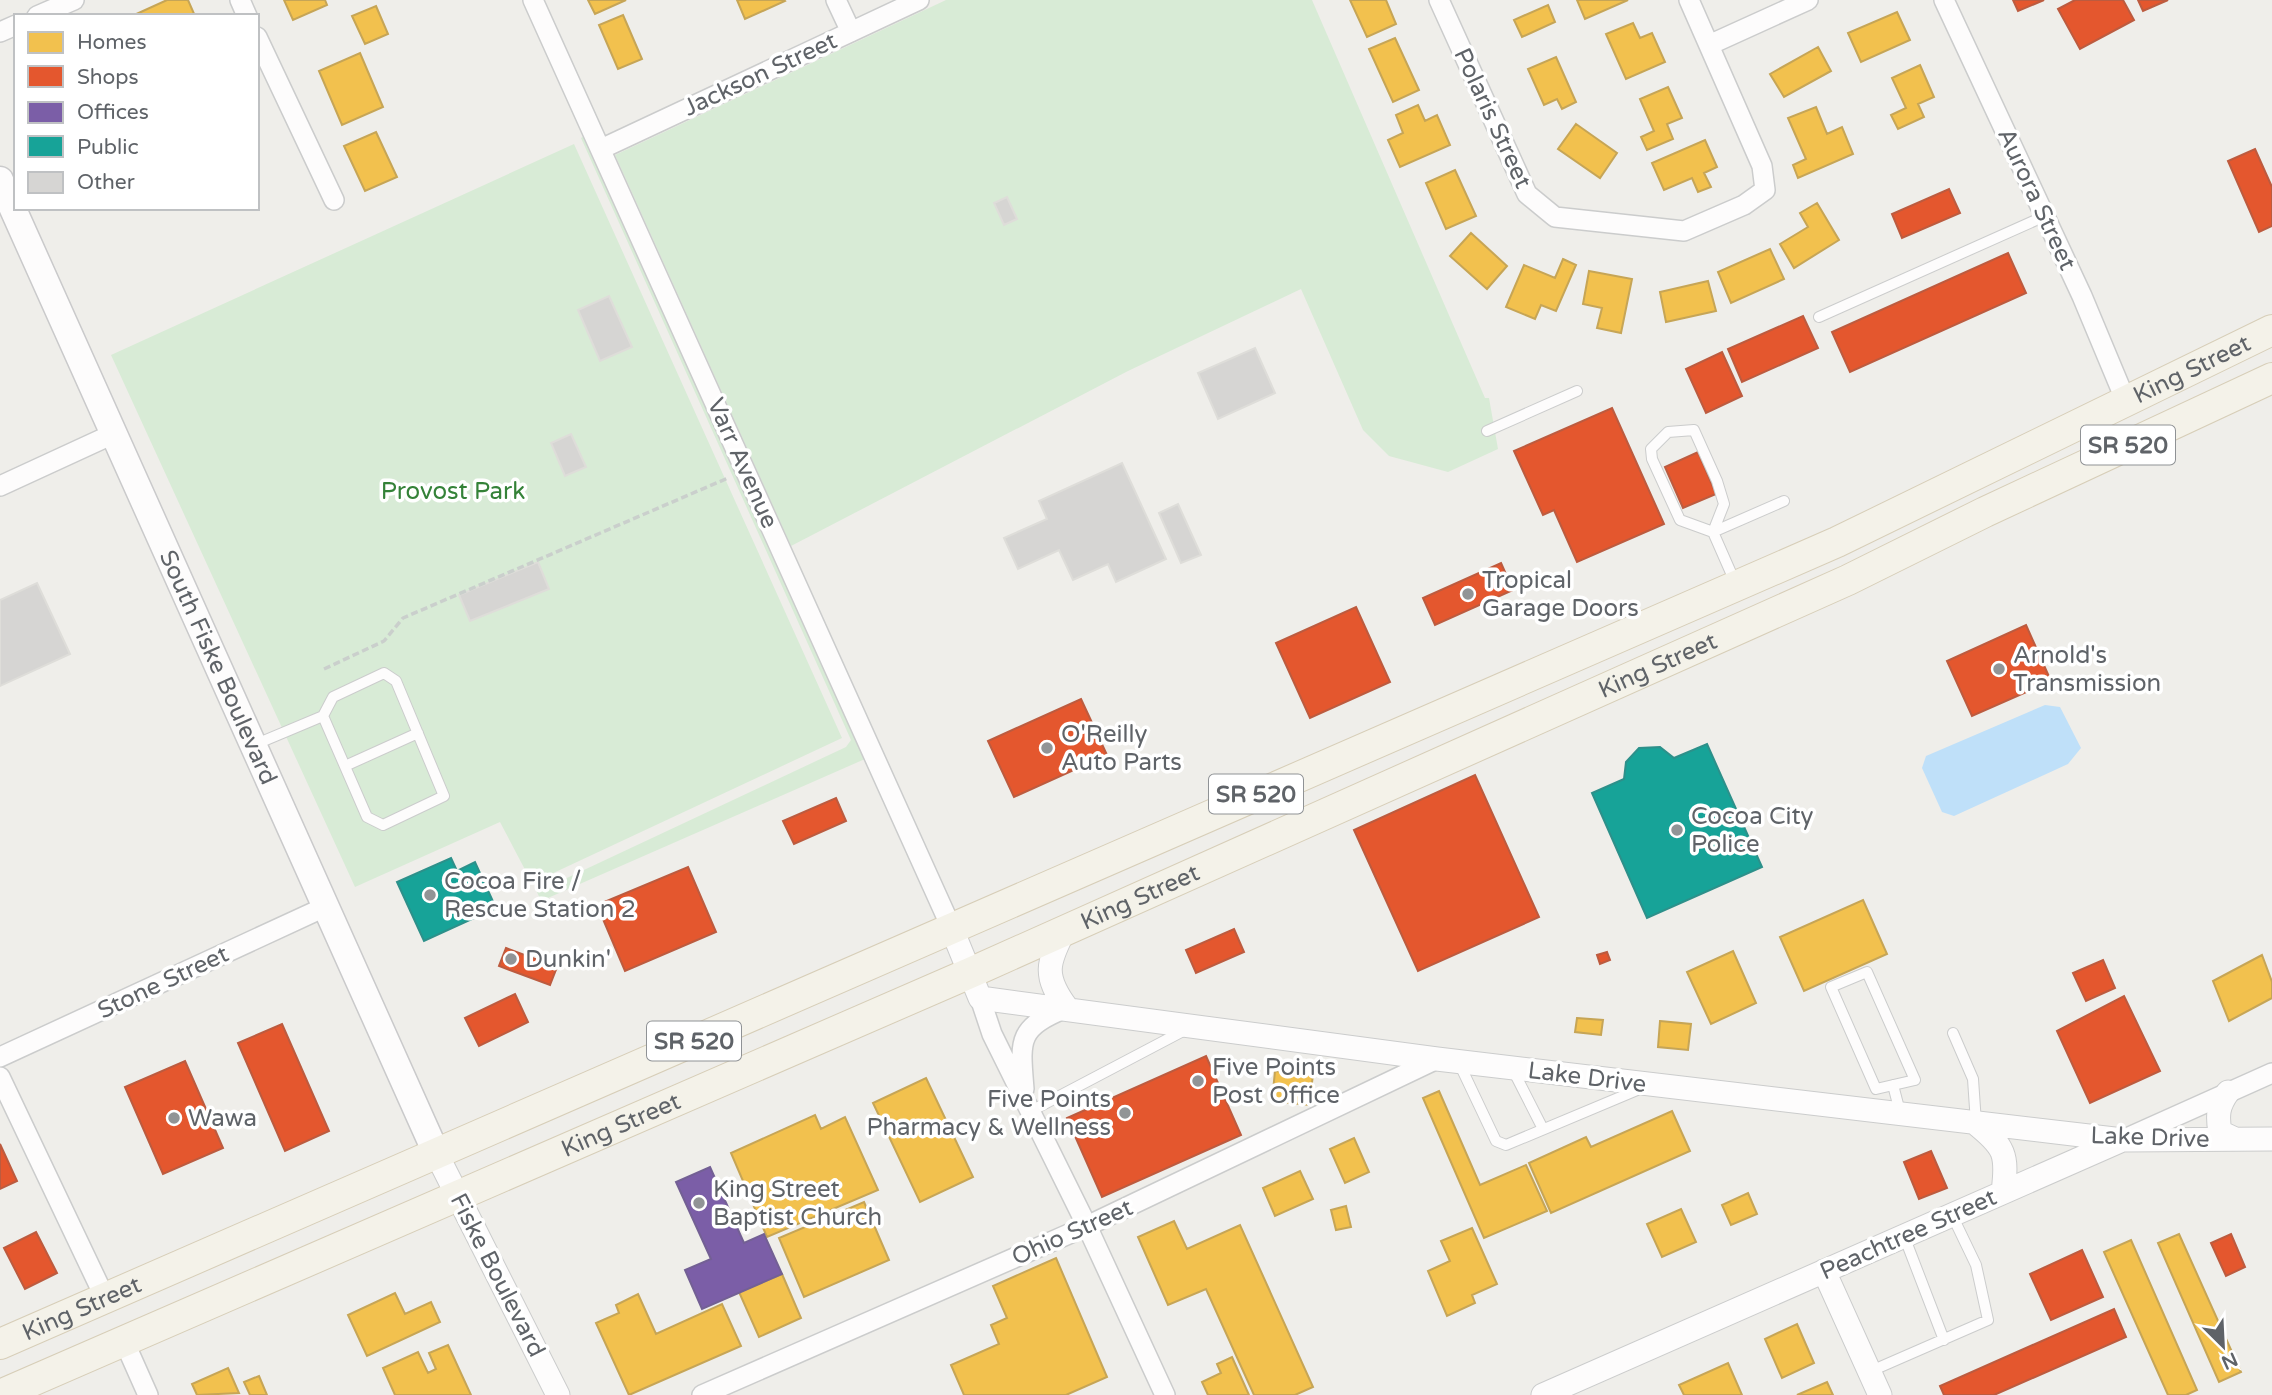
<svg xmlns="http://www.w3.org/2000/svg" width="2272" height="1395" font-family="'Varela Round',sans-serif">
<style>
.green{fill:#d8ebd6}
.water{fill:#bfe0f9}
.homes{fill:#f2c14e;stroke:#c6a556;stroke-width:2}
.shops{fill:#e4572e;stroke:#bc5b3f;stroke-width:2}
.offices{fill:#7b5ea7;stroke:#736094;stroke-width:2}
.public{fill:#17a398;stroke:#2d908a;stroke-width:2}
.building{fill:#d6d5d3;stroke:#deddd9;stroke-width:2}
.lines{fill:none;stroke-linecap:round;stroke-linejoin:round}
.service-casing{stroke:#cbcccc;stroke-width:12}
.minor-casing{stroke:#cbcccc;stroke-width:22}
.tertiary-casing{stroke:#cbcccc;stroke-width:25}
.secondary-casing{stroke:#cacacb;stroke-width:29}
.primary-casing{stroke:#d7ceb8;stroke-width:32}
.path{stroke:#cacfcc;stroke-width:3.5;stroke-dasharray:7 3.5;stroke-linecap:butt}
.service{stroke:#fdfcfc;stroke-width:10}
.minor{stroke:#fdfcfc;stroke-width:19}
.tertiary{stroke:#fdfcfc;stroke-width:23}
.secondary{stroke:#fdfcfc;stroke-width:26}
.primary{stroke:#f4f2e9;stroke-width:30}
.poi-dot{fill:#919496;stroke:#fff;stroke-width:2.5}
.labels{text-anchor:middle;stroke-width:7;stroke-linejoin:round;paint-order:stroke}
.shield{fill:#fff;stroke:#8f9295;stroke-width:2}
.shield-label{font-size:23px;font-weight:bold;fill:#5f6368}
.street-label{font-size:24px;fill:#5f6368;stroke:#fff}
.park-label{font-size:24px;fill:#348238;stroke:#fff}
.poi-label{font-size:24px;fill:#5f6368;stroke:#fff;text-anchor:start}
</style>
<rect width="100%" height="100%" fill="#efeeea"/>
<!-- green -->
<path class="green" d="M946,0H1312L1485,398H1489L1498,449L1448,472L1389,456L1363,430L1301,289L1128,371L791,546L615,155Z
M584,136L865,759L541,901L537,892L846,747L851,740L581,138Z
M574,144L842,738L532,883L500,822L355,887L111,355Z"/>
<!-- water -->
<path class="water" d="M2045,705L2060,707L2081,748L2068,764L1954,816L1942,812L1922,768L1926,756Z"/>
<!-- homes -->
<path class="homes" d="M167,0H188L195,16H132Z
M284,0H325L327,5L293,20Z
M588,0H626L595,14Z
M737,0H784L785,1L745,19Z
M1350,0H1386L1396,24L1367,37Z
M1577,0H1628L1585,19Z
M1548,5L1555,22L1522,37L1514,20Z
M376,6L388,34L365,44L352,16Z
M1897,12L1910,40L1861,62L1848,33Z
M623,15L642,59L618,69L599,25Z
M1633,23L1640,38L1652,33L1665,62L1626,79L1606,34Z
M1395,38L1419,90L1393,102L1369,49Z
M1818,47L1831,71L1784,97L1770,74Z
M360,53L383,107L342,125L319,71Z
M1556,57L1576,102L1562,109L1557,99L1544,105L1528,69Z
M1920,65L1934,97L1918,104L1924,117L1898,129L1891,115L1906,108L1892,78Z
M1668,87L1682,118L1667,124L1673,139L1647,150L1641,137L1654,131L1640,99Z
M1418,105L1425,121L1437,115L1450,145L1400,167L1388,140L1403,133L1396,115Z
M1816,107L1827,134L1842,127L1853,154L1798,178L1793,165L1806,159L1788,118Z
M1576,124L1617,153L1600,178L1558,149Z
M376,132L397,177L365,191L344,146Z
M1705,140L1717,167L1704,173L1711,187L1698,192L1692,178L1664,190L1652,163Z
M1455,170L1476,216L1446,229L1426,183Z
M1817,203L1839,240L1794,268L1780,244L1808,227L1800,213Z
M1471,233L1507,266L1487,289L1450,256Z
M1770,249L1784,279L1731,303L1718,272Z
M1563,259L1576,265L1556,311L1541,305L1535,319L1506,307L1524,265L1555,278Z
M1589,271L1632,279L1621,333L1597,328L1602,308L1583,304Z
M1708,281L1716,311L1666,322L1660,292Z
M1863,900L1887,954L1804,991L1780,937Z
M1733,951L1756,1003L1711,1024L1687,972Z
M2262,955L2272,982V998L2229,1021L2213,981Z
M1577,1018L1603,1020L1601,1035L1575,1032Z
M1660,1021L1691,1024L1688,1050L1658,1047Z
M1275,1071L1313,1075L1309,1105L1272,1101Z
M926,1078L973,1177L920,1202L873,1103Z
M1439,1091L1480,1185L1526,1165L1547,1211L1484,1238L1423,1098Z
M1672,1111L1690,1151L1551,1213L1529,1163L1586,1137L1591,1147Z
M815,1115L821,1129L845,1117L878,1190L767,1237L731,1153Z
M1354,1138L1369,1172L1345,1183L1330,1149Z
M1300,1171L1313,1199L1275,1216L1263,1188Z
M1748,1193L1757,1214L1731,1225L1722,1205Z
M864,1202L889,1260L804,1297L779,1238Z
M1346,1206L1351,1227L1336,1230L1331,1210Z
M1681,1209L1696,1242L1662,1257L1647,1224Z
M1174,1221L1187,1249L1240,1225L1313,1387L1295,1395H1254L1206,1289L1168,1305L1138,1237Z
M1472,1228L1497,1284L1472,1295L1475,1303L1447,1316L1428,1271L1450,1261L1441,1241Z
M2179,1234L2241,1372L2219,1382L2158,1243Z
M2131,1240L2197,1390L2186,1395H2168L2104,1252Z
M1056,1258L1107,1377L1066,1395H964L951,1365L999,1344L991,1325L1007,1318L993,1286Z
M782,1274L801,1318L759,1337L739,1292Z
M395,1293L405,1314L431,1302L440,1322L367,1356L348,1315Z
M638,1294L656,1334L722,1304L741,1346L629,1395L596,1323L619,1313L616,1305Z
M1797,1324L1814,1363L1782,1378L1765,1339Z
M448,1345L471,1395H395L383,1368L418,1352L428,1373L436,1369L429,1353Z
M1232,1357L1249,1395H1208L1202,1382L1221,1373L1217,1364Z
M1728,1363L1742,1395H1684L1679,1385Z
M228,1368L239,1393L197,1395L192,1384Z
M259,1376L267,1395H250L244,1382Z
M1827,1382L1833,1395H1797Z"/>
<!-- shops -->
<path class="shops" d="M2013,0H2044L2018,11Z
M2075,0H2123L2134,20L2080,49L2058,9Z
M2138,0H2168L2143,11Z
M2255,149L2272,187V226L2259,232L2228,161Z
M1949,189L1960,213L1902,238L1892,214Z
M2008,253L2026,293L1850,372L1832,332Z
M1803,316L1818,348L1742,382L1728,349Z
M1722,352L1742,396L1706,413L1686,369Z
M1612,408L1664,524L1577,562L1554,510L1543,515L1514,451Z
M1698,452L1716,494L1683,508L1665,467Z
M1501,563L1513,590L1435,625L1423,598Z
M1356,607L1390,682L1310,718L1276,643Z
M2026,625L2051,681L1972,716L1947,661Z
M1081,699L1107,755L1014,797L988,741Z
M1475,775L1539,917L1418,971L1354,830Z
M836,798L846,821L794,844L783,821Z
M688,867L716,932L625,971L597,905Z
M1234,929L1244,952L1196,973L1186,950Z
M506,948L557,967L550,985L499,966Z
M1607,952L1610,960L1600,964L1597,955Z
M2103,960L2115,988L2086,1001L2073,973Z
M515,994L528,1022L479,1046L465,1018Z
M2124,996L2160,1071L2090,1103L2057,1031Z
M282,1024L329,1131L285,1151L238,1043Z
M1206,1056L1241,1135L1102,1197L1067,1118Z
M185,1061L223,1148L163,1174L125,1087Z
M0,1144L17,1181L0,1189Z
M1931,1151L1947,1188L1919,1199L1904,1162Z
M36,1232L57,1273L25,1289L4,1248Z
M2231,1234L2245,1267L2226,1276L2211,1243Z
M2082,1250L2103,1297L2051,1320L2030,1274Z
M2114,1309L2126,1337L1994,1395H1944L1940,1386Z"/>
<!-- offices -->
<path class="offices" d="M710,1167L744,1243L764,1234L782,1274L702,1309L685,1270L711,1259L676,1182Z"/>
<!-- public -->
<path class="public" d="M1707,744L1762,867L1647,918L1592,793L1624,779L1626,762L1639,748L1660,747L1674,758Z
M451,858L457,871L475,862L496,908L424,941L397,882Z"/>
<!-- building -->
<path class="building" d="M1007,197L1017,219L1004,225L994,203Z
M609,296L632,347L600,361L578,310Z
M1255,348L1275,393L1218,419L1198,373Z
M571,434L586,467L565,476L551,443Z
M1122,463L1166,559L1116,582L1108,564L1073,580L1059,550L1018,569L1004,538L1047,519L1039,501Z
M1178,504L1201,555L1181,563L1159,513Z
M538,562L549,589L470,621L459,595Z
M37,583L70,654L0,686V600Z"/>
<g class="lines">
<defs>
<path id="service" d="M1819,317L2045,216
M1487,431L1577,391
M1735,582L1713,532L1724,504L1717,481L1694,430L1668,432L1651,449L1652,459L1680,520L1713,532L1784,501
M254,745L323,716L333,697L384,673L396,681L444,796L383,825L367,817L323,716
M345,766L418,733
M1867,972L1915,1080L1876,1089L1831,987Z
M1953,1033L1973,1079L1976,1123
M1459,1063L1496,1141L1506,1145L1642,1088
M1513,1070L1543,1129
M1893,1085L1900,1112
M1031,1111L1185,1030
M1904,1236L1944,1340
M1871,1371L1988,1320L1976,1265L1952,1215"/>
<path id="minor" d="M240,0L247,16
M533,0L951,927
M836,0L851,32
M1439,0L1527,194L1555,217L1684,231L1744,205L1765,190L1762,166L1689,0
M1944,0L2082,296L2125,399
M37,16L74,0
M0,32L16,25
M257,37L334,200
M1709,45L1808,0
M601,149L919,0
M0,486L113,434
M980,998L992,1034L1087,1226L1165,1395
M0,1057L327,906
M0,1077L105,1298
M1024,1089C1020,1040 1017,1028 1066,1008
M2127,1138L2272,1073
M124,1341L148,1395
M702,1395L1087,1226L1437,1059"/>
<path id="tertiary" d="M951,927L980,998L1437,1059L2123,1140L2272,1139
M1065,929C1047,963 1043,976 1067,1008
M2228,1092C2218,1106 2217,1115 2220,1132L2235,1139
M1975,1123C2005,1147 2008,1154 2003,1192
M437,1155L558,1395
M1824,1271L1880,1395
M1543,1395L2120,1141"/>
<g id="secondary">
<path id="s1" d="M0,180L437,1155"/>
</g>
<g id="primary">
<path id="s2" d="M0,1344L1837,542L2272,330"/>
<path id="s3" d="M0,1395L970,973L1848,580L1985,512L2272,378"/>
</g>
</defs>
<!-- service casing -->
<use href="#service" class="service-casing"/>
<!-- minor casing -->
<use href="#minor" class="minor-casing"/>
<!-- tertiary casing -->
<use href="#tertiary" class="tertiary-casing"/>
<!-- secondary casing -->
<use href="#secondary" class="secondary-casing"/>
<!-- primary casing -->
<use href="#primary" class="primary-casing"/>
<!-- path -->
<path class="path" d="M324,669L384,641L403,618L728,478"/>
<!-- service -->
<use href="#service" class="service"/>
<!-- minor -->
<use href="#minor" class="minor"/>
<!-- tertiary -->
<use href="#tertiary" class="tertiary"/>
<!-- secondary -->
<use href="#secondary" class="secondary"/>
<!-- primary -->
<use href="#primary" class="primary"/>
</g>
<!-- markers -->
<g class="poi-dot">
<circle cx="1468" cy="594" r="7"/>
<circle cx="1999" cy="669" r="7"/>
<circle cx="1047" cy="748" r="7"/>
<circle cx="1677" cy="830" r="7"/>
<circle cx="430" cy="895" r="7"/>
<circle cx="511" cy="959" r="7"/>
<circle cx="1198" cy="1081" r="7"/>
<circle cx="1125" cy="1113" r="7"/>
<circle cx="174" cy="1118" r="7"/>
<circle cx="699" cy="1203" r="7"/>
</g>
<g class="labels">
<!-- shield labels -->
<g class="shield">
<rect x="2081" y="425.5" width="94" height="39" rx="5"/>
<rect x="1209" y="774.5" width="94" height="39" rx="5"/>
<rect x="647" y="1021.5" width="94" height="39" rx="5"/>
</g>
<g class="shield-label">
<text x="2128" y="453">SR 520</text>
<text x="1256" y="802">SR 520</text>
<text x="694" y="1049">SR 520</text>
</g>
<!-- street labels -->
<g class="street-label">
<text transform="translate(760 74) rotate(-25)" y="8">Jackson Street</text>
<text transform="translate(1493 118) rotate(65)" y="8">Polaris Street</text>
<text transform="translate(2037 199) rotate(65)" y="8">Aurora Street</text>
<text dy="8" stroke="none"><textPath href="#s2" startOffset="2399">King Street</textPath></text>
<text transform="translate(743 463) rotate(66)" y="8">Varr Avenue</text>
<text dy="8" stroke="none"><textPath href="#s3" startOffset="1811">King Street</textPath></text>
<text dy="8" stroke="none"><textPath href="#s1" startOffset="534">South Fiske Boulevard</textPath></text>
<text dy="8" stroke="none"><textPath href="#s3" startOffset="1244">King Street</textPath></text>
<text transform="translate(163 982) rotate(-25)" y="8">Stone Street</text>
<text transform="translate(1587 1077) rotate(7)" y="8">Lake Drive</text>
<text dy="8" stroke="none"><textPath href="#s3" startOffset="677">King Street</textPath></text>
<text transform="translate(2150 1137) rotate(2)" y="8">Lake Drive</text>
<text transform="translate(1072 1232) rotate(-24)" y="8">Ohio Street</text>
<text transform="translate(1908 1234) rotate(-24)" y="8">Peachtree Street</text>
<text transform="translate(498 1275) rotate(63)" y="8">Fiske Boulevard</text>
<text dy="8" stroke="none"><textPath href="#s2" startOffset="89">King Street</textPath></text>
</g>
<!-- park labels -->
<g class="park-label">
<text x="453" y="499">Provost Park</text>
</g>
<!-- poi labels -->
<g class="poi-label">
<text x="1482" y="588">Tropical<tspan x="1482" dy="28">Garage Doors</tspan></text>
<text x="2013" y="663">Arnold's<tspan x="2013" dy="28">Transmission</tspan></text>
<text x="1061" y="742">O'Reilly<tspan x="1061" dy="28">Auto Parts</tspan></text>
<text x="1691" y="824">Cocoa City<tspan x="1691" dy="28">Police</tspan></text>
<text x="444" y="889">Cocoa Fire /<tspan x="444" dy="28">Rescue Station 2</tspan></text>
<text x="525" y="967">Dunkin'</text>
<text x="1212" y="1075">Five Points<tspan x="1212" dy="28">Post Office</tspan></text>
<text x="1111" y="1107" text-anchor="end">Five Points<tspan x="1111" dy="28">Pharmacy &amp; Wellness</tspan></text>
<text x="188" y="1126">Wawa</text>
<text x="713" y="1197">King Street<tspan x="713" dy="28">Baptist Church</tspan></text>
</g>
</g>
<!-- legend -->
<rect x="14" y="14" width="245" height="196" fill="#ffffff" stroke="#bfc1c3" stroke-width="2"/>
<rect x="28" y="32" width="35" height="21" fill="#f2c14e" stroke="#bfc1c3" stroke-width="2"/>
<text x="77" y="49" font-size="21" fill="#5f6368">Homes</text>
<rect x="28" y="66" width="35" height="21" fill="#e4572e" stroke="#bfc1c3" stroke-width="2"/>
<text x="77" y="84" font-size="21" fill="#5f6368">Shops</text>
<rect x="28" y="102" width="35" height="21" fill="#7b5ea7" stroke="#bfc1c3" stroke-width="2"/>
<text x="77" y="119" font-size="21" fill="#5f6368">Offices</text>
<rect x="28" y="136" width="35" height="21" fill="#17a398" stroke="#bfc1c3" stroke-width="2"/>
<text x="77" y="154" font-size="21" fill="#5f6368">Public</text>
<rect x="28" y="172" width="35" height="21" fill="#d6d5d3" stroke="#bfc1c3" stroke-width="2"/>
<text x="77" y="189" font-size="21" fill="#5f6368">Other</text>
<!-- north arrow -->
<g transform="translate(2223 1346) rotate(156)" stroke="#ffffff" stroke-width="5" paint-order="stroke">
<path d="M0-5L12 26L0 18L-12 26Z" fill="#5f6368"/>
<text y="-10" font-size="19" font-weight="bold" text-anchor="middle" fill="#5f6368">N</text>
</g>
</svg>
